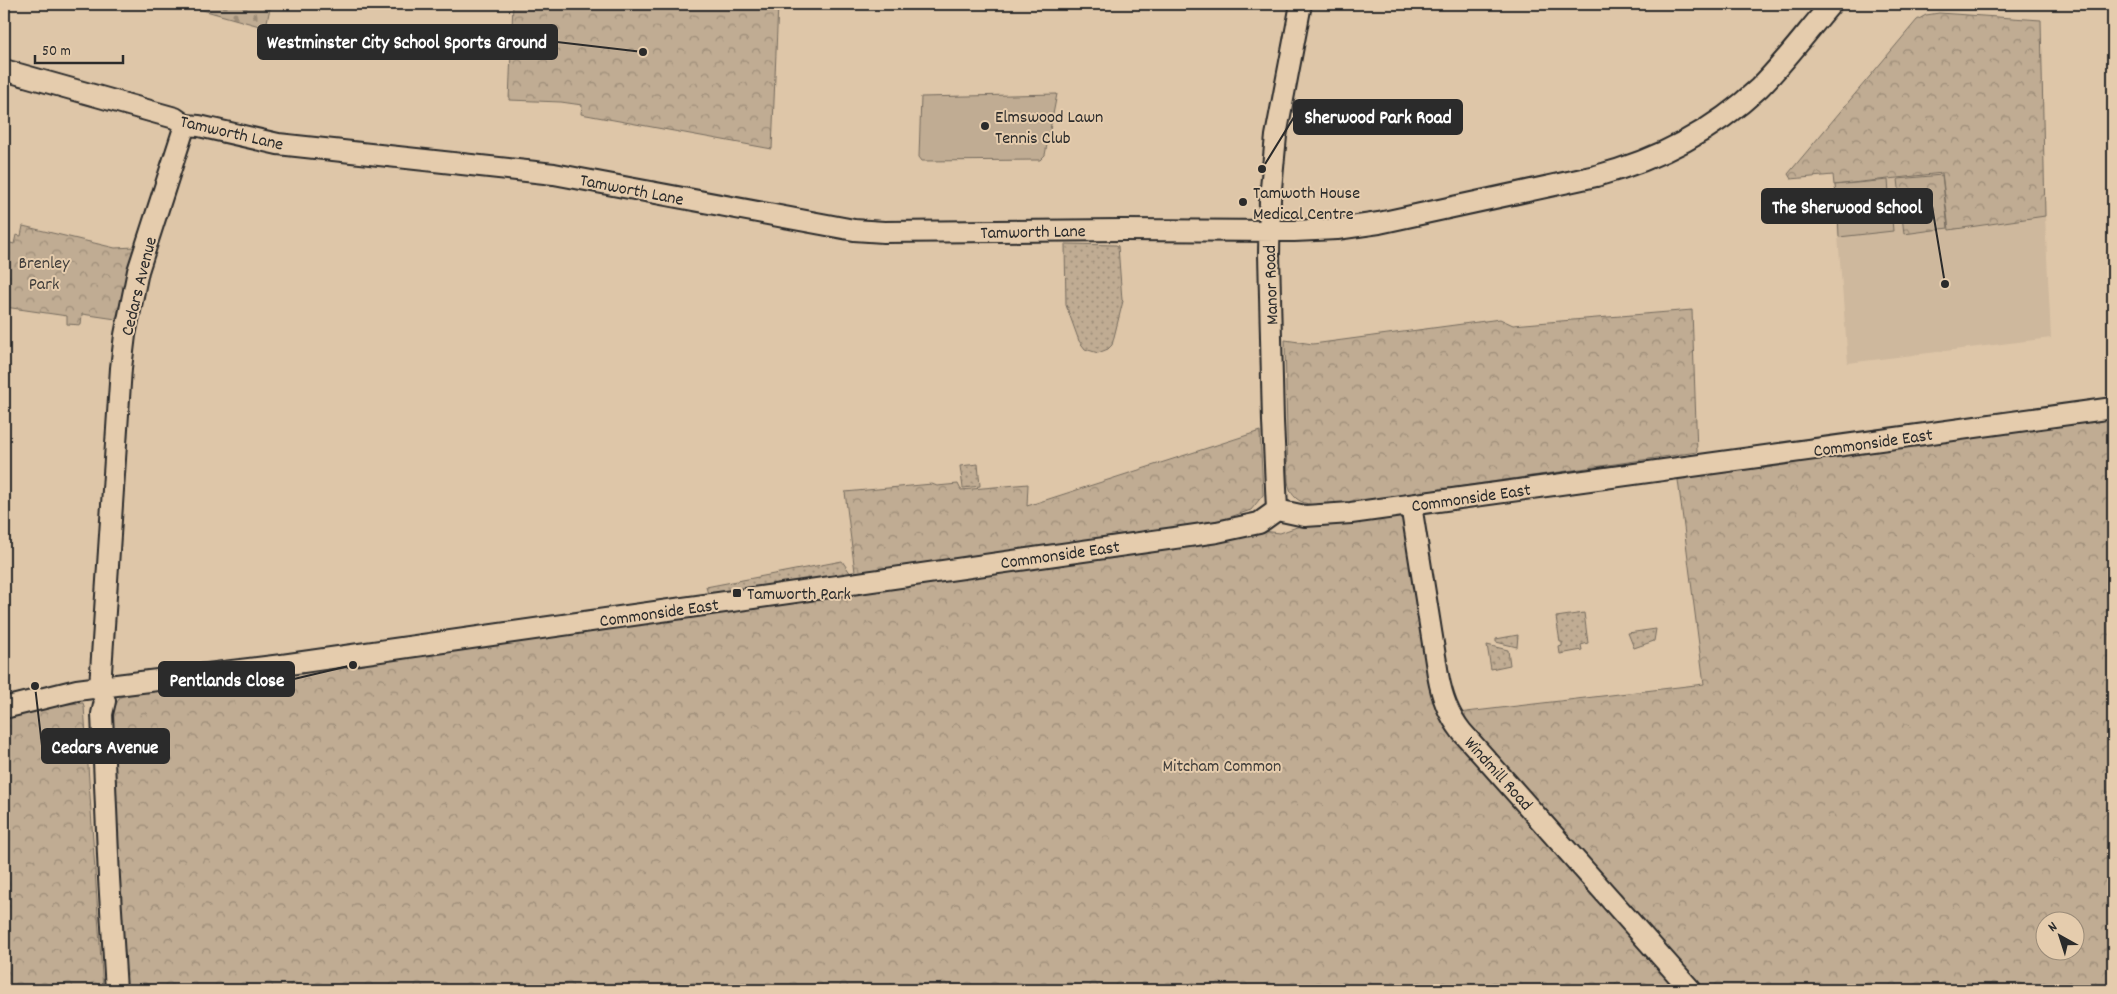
<svg xmlns="http://www.w3.org/2000/svg" width="2117" height="994" font-family="Dekko,sans-serif">
<style>
.built{fill:#ceb89d}
.grass{fill:url(#grass-dots);stroke:#766c5f}
.forest{fill:url(#forest-crowns);stroke:#766c5f;fill-rule:evenodd}
.cemetery{fill:url(#cemetery-stones);stroke:#766c5f}
.pitch{fill:#c0ac93;stroke:#766c5f}
.lines{fill:none;stroke-linecap:round;stroke-linejoin:round}
.secondary-casing{stroke:#2b2b2b;stroke-width:24}
.secondary{stroke:#e5ccad;stroke-width:20}
.poi-dot{fill:#2b2b2b;stroke:#e5ccad;stroke-width:2}
.labels{text-anchor:middle;stroke-width:4;stroke-linejoin:round;paint-order:stroke}
.poi-label{font-size:18px;fill:#2b2b2b;stroke:#e5ccad;text-anchor:start}
.street-label{font-size:18px;fill:#2b2b2b;stroke:#e5ccad}
.park-label{font-size:18px;fill:#413e3b;stroke:#e5ccad}
.leader{fill:none;stroke:#2b2b2b;stroke-width:2}
.callout-dot{fill:#2b2b2b;stroke:#e5ccad;stroke-width:2}
.callout{fill:#2b2b2b;stroke:#2b2b2b;stroke-width:2}
.callout-label{font-size:19px;text-anchor:middle;font-weight:bold;fill:#fff}
</style>
<defs>
<pattern id="grass-dots" width="8" height="8" patternUnits="userSpaceOnUse" patternTransform="scale(1.25)"><rect width="8" height="8" fill="#c0ac93"/><path d="M2 2h.1M6 6h.1" fill="none" stroke="#9c8c78" stroke-width="1.8" stroke-linecap="round"/></pattern>
<pattern id="forest-crowns" width="20" height="18" patternUnits="userSpaceOnUse" patternTransform="scale(1.25)"><rect width="20" height="18" fill="#c0ac93"/><path d="M2 6a3 3 0 1 1 6 0M12 15a3 3 0 1 1 6 0" fill="none" stroke="#9c8c78"/></pattern>
<pattern id="cemetery-stones" width="16" height="16" patternUnits="userSpaceOnUse" patternTransform="scale(1.25)"><rect width="16" height="16" fill="#c0ac93"/><path d="M2 7V4a2 2 0 0 1 4 0v3zM10 15v-3a2 2 0 0 1 4 0v3z" fill="#9c8c78"/></pattern>
</defs>
<rect width="100%" height="100%" fill="#dec6a8"/>
<filter id="ink" filterUnits="userSpaceOnUse"><feTurbulence type="fractalNoise" baseFrequency=".02" numOctaves="2"/><feDisplacementMap in="SourceGraphic" scale="10" xChannelSelector="R" yChannelSelector="G"/><feConvolveMatrix kernelMatrix="1 2 1 2 8 2 1 2 1" color-interpolation-filters="sRGB"/></filter>
<g filter="url(#ink)">
<!-- built -->
<path class="built" d="M1943,173L1950,230L2045,216L2051,338L1848,363L1834,185Z"/>
<!-- grass -->
<path class="grass" d="M1065,244L1116,245L1118,246L1122,300L1123,301L1112,345L1108,349L1098,353L1085,349L1079,341L1066,305Z
M978,464L980,486L963,488L960,466Z
M842,561L851,574L708,594L706,587Z
M1584,613L1588,643L1581,645L1582,650L1560,654L1559,647L1562,646V642H1560L1556,617Z
M1656,629L1654,641L1634,648L1628,633Z
M1518,635L1517,647L1496,642V639Z
M1487,645L1508,650L1510,665L1491,669Z"/>
<!-- forest -->
<path class="forest" d="M513,4H778L772,149L581,114L582,105L561,102L509,100Z
M1939,13L2041,20L2045,216L1949,230L1942,173L1834,185L1833,175L1791,179L1788,174L1917,20L1926,15Z
M1942,175L1948,228L1904,234L1898,179Z
M23,226L115,248L135,247L116,319L82,314L81,325L67,324V316L5,307L7,299L4,298V241L14,244L16,235L21,236Z
M1692,310L1697,452L1333,505C1313,506 1291,506 1288,481L1285,340L1313,344L1500,319L1513,325Z
M2113,418V990H1703L1458,713L1704,684L1678,480L1759,462L1760,469L1791,464L1789,461ZM2044,922H2074V952H2044Z
M1260,431L1263,495L1251,510L1218,521L1072,544L855,572L845,492L932,484L937,486L958,484L961,490L1028,484L1027,506Z
M1386,514L1401,516L1406,521L1434,684L1683,990H124L111,731L113,710L120,697L136,693L665,619L1263,531L1280,533L1297,527Z
M83,703L84,706L103,990H4V718L53,705Z"/>
<!-- cemetery -->
<path class="cemetery" d="M181,4H271L266,26L263,27Z"/>
<!-- pitch -->
<path class="pitch" d="M1057,94L1045,155L1040,160L922,161L919,157L921,97Z
M1888,180L1890,206L1838,211L1835,185Z
M1891,208L1893,231L1839,237L1838,212Z"/>
<g class="lines">
<defs>
<path id="secondary" d="M4,70L175,118L185,125L199,126L278,144L554,174L854,230L884,232L1123,230L1294,231L1337,229L1379,223L1596,176C1656,160 1713,131 1759,88C1785,62 1807,32 1831,4
M1411,505L1438,675C1442,697 1448,714 1462,732L1691,990
M1277,510L1305,516L1351,513L2113,408
M1277,510L1273,421L1269,254L1270,199L1276,136L1301,4
M4,708L77,690L100,687L282,665L1217,532L1259,523L1277,510
M116,990L109,878L102,714L105,701L100,687L121,368L125,335L138,271L185,125"/>
</defs>
<!-- secondary casing -->
<use href="#secondary" class="secondary-casing"/>
<!-- secondary -->
<use href="#secondary" class="secondary"/>
</g>
</g>
<!-- markers -->
<g class="poi-dot">
<circle cx="985" cy="126" r="5"/>
<circle cx="1243" cy="202" r="5"/>
<rect x="732" y="588" width="10" height="10" rx="2.5"/>
</g>
<g class="labels">
<!-- poi labels -->
<g class="poi-label">
<text x="995" y="122">Elmswood Lawn<tspan x="995" dy="21">Tennis Club</tspan></text>
<text x="1253" y="198">Tamwoth House<tspan x="1253" dy="21">Medical Centre</tspan></text>
<text x="747" y="599">Tamworth Park</text>
</g>
<!-- street labels -->
<g class="street-label">
<text transform="translate(232 132) rotate(13)" y="6">Tamworth Lane</text>
<text transform="translate(632 189) rotate(11)" y="6">Tamworth Lane</text>
<text transform="translate(1033 231) rotate(-1)" y="6">Tamworth Lane</text>
<text transform="translate(1270 285) rotate(-92)" y="6">Manor Road</text>
<text transform="translate(138 286) rotate(-76)" y="6">Cedars Avenue</text>
<text transform="translate(1873 442) rotate(-8)" y="6">Commonside East</text>
<text transform="translate(1471 497) rotate(-8)" y="6">Commonside East</text>
<text transform="translate(1060 554) rotate(-8)" y="6">Commonside East</text>
<text transform="translate(659 612) rotate(-8)" y="6">Commonside East</text>
<text transform="translate(1499 773) rotate(48)" y="6">Windmill Road</text>
</g>
<!-- park labels -->
<g class="park-label">
<text x="44" y="268">Brenley<tspan x="44" dy="21">Park</tspan></text>
<text x="1222" y="771">Mitcham Common</text>
</g>
</g>
<!-- callouts -->
<path class="leader" d="M643 52L557 42M1262 169L1294 117M1945 284L1932 206M353 665L294 679M35 686L42 746"/>
<g class="callout-dot">
<circle cx="643" cy="52" r="5"/>
<circle cx="1262" cy="169" r="5"/>
<circle cx="1945" cy="284" r="5"/>
<circle cx="353" cy="665" r="5"/>
<circle cx="35" cy="686" r="5"/>
</g>
<g class="callout">
<rect x="258" y="25" width="299" height="34" rx="5"/>
<rect x="1294" y="100" width="168" height="34" rx="5"/>
<rect x="1762" y="189" width="170" height="34" rx="5"/>
<rect x="159" y="662" width="135" height="34" rx="5"/>
<rect x="42" y="729" width="127" height="34" rx="5"/>
</g>
<g class="callout-label">
<text x="407" y="48">Westminster City School Sports Ground</text>
<text x="1378" y="123">Sherwood Park Road</text>
<text x="1847" y="213">The Sherwood School</text>
<text x="227" y="686">Pentlands Close</text>
<text x="105" y="753">Cedars Avenue</text>
</g>
<!-- margin -->
<rect width="2117" height="994" fill="none" stroke="#e5ccad" stroke-width="20"/>
<rect x="10" y="10" width="2097" height="974" fill="none" stroke="#2b2b2b" stroke-width="2" filter="url(#ink)"/>
<!-- north arrow -->
<g transform="translate(2060 936) rotate(321)"><circle r="24" fill="#e5ccad" stroke="#9b8c79"/>
<path d="M0-4L9 19L0 12L-9 19Z" fill="#2b2b2b"/>
<text y="-8" font-size="14" font-weight="bold" text-anchor="middle" fill="#2b2b2b">N</text>
</g>
<!-- scale -->
<path d="M35 55v8h88v-8" fill="none" stroke="#2b2b2b" stroke-width="2.5"/>
<text x="42" y="55" font-size="15" fill="#2b2b2b" stroke="#e5ccad" stroke-width="4" paint-order="stroke">50 m</text>
</svg>
